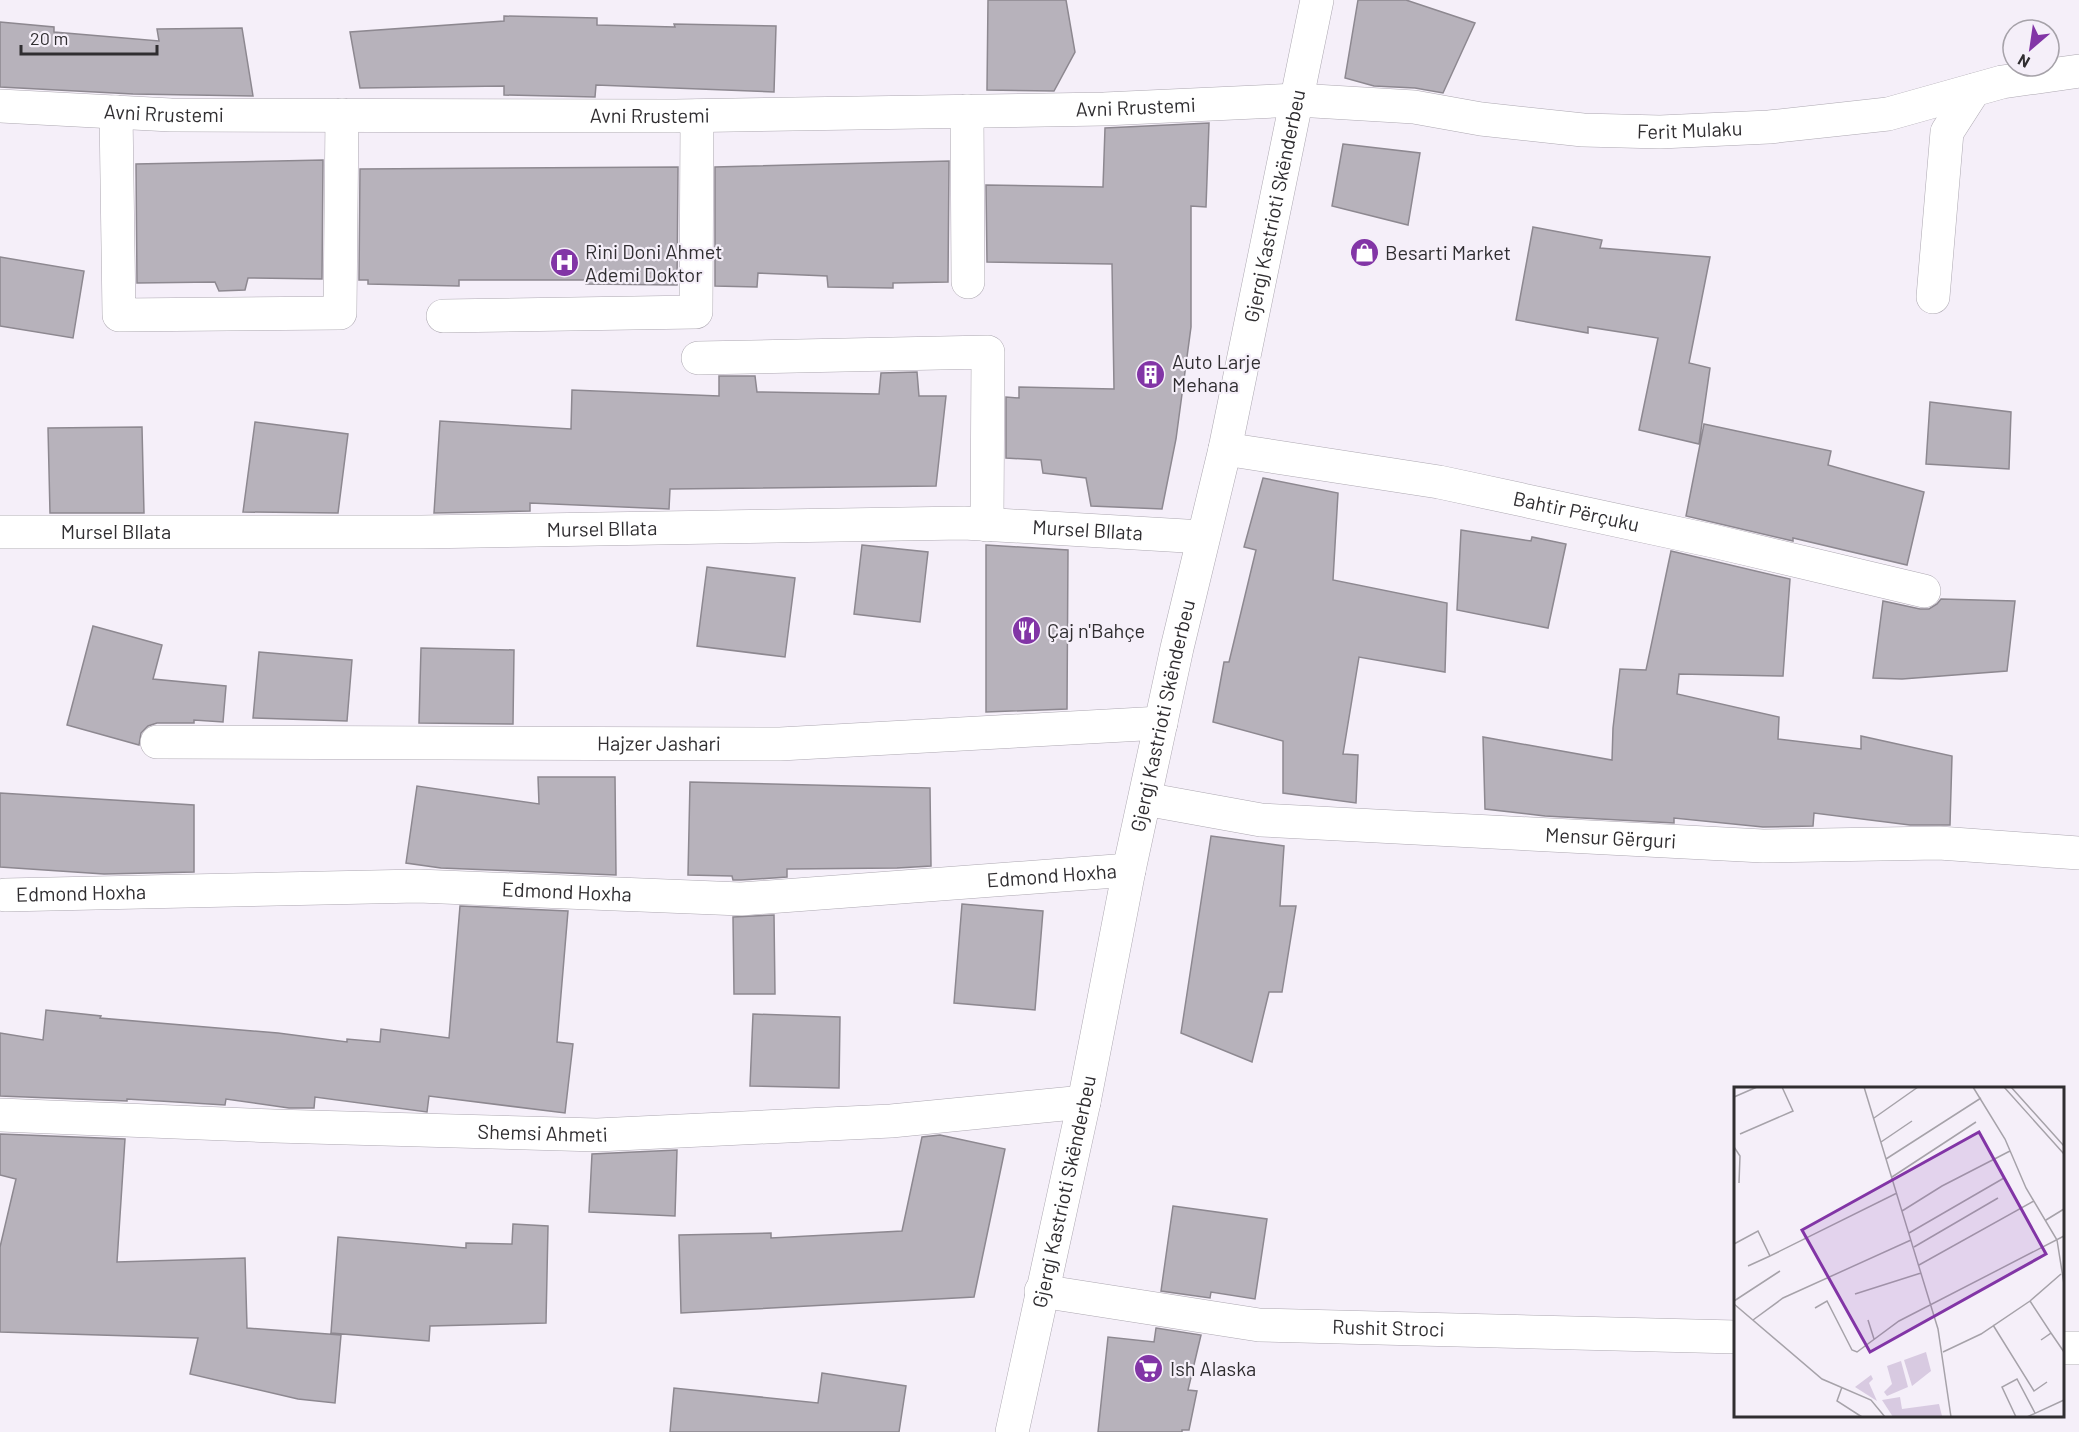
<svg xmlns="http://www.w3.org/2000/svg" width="2079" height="1432" font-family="Barlow,sans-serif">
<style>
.building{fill:#b7b2bb;stroke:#8d8890;stroke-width:1.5}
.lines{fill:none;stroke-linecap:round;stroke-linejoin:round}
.minor-casing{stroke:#ada8b1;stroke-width:34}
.minor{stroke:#fff;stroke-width:33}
.labels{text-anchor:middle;stroke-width:4.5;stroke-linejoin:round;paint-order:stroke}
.street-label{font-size:20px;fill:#302e31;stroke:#f5eff9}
.poi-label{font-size:20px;fill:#302e31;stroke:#f5eff9;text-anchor:start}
.inset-road{fill:none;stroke:#a6a2a9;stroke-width:1.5}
.view{fill:#8235a6;fill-opacity:0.15;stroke:#8235a6;stroke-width:3}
.inset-edge{fill:none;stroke:#302e31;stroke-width:3}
</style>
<rect width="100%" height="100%" fill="#f5eff9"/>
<!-- building -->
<path class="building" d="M988,0H1066L1075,52L1054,91L987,90Z
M1358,0H1406L1475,23L1443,93L1415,88L1374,86L1345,78Z
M504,16L597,18V25L675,27L674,24L776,26L774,92L596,85L595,97L504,95V86L360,88L350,32L504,21Z
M0,22L54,27V32L159,41L157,29L242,28L253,96L133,94L0,87Z
M1209,123L1206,207L1191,206V327L1176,439L1162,509L1091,506L1086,478L1043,473L1041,460L1006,458V397L1019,398V387L1114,389L1112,264L987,262L986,185L1103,187L1105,128Z
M1343,144L1420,153L1408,225L1332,206Z
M323,160L322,279L248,278L245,290L219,291L215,282L137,283L136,164Z
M949,161L948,282L893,283V288L828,287L827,276L758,273L757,287L715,286V167Z
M678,167L677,285L586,284V280H459V286L368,284V280H359L360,169Z
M1533,227L1602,240L1600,248L1710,257L1689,363L1710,368L1699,444L1639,430L1658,338L1588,327V333L1516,320Z
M0,257L84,271L73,338L0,326Z
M917,372L919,396H946L936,486L670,489L669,509L530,503V511L434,513L440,421L571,429L572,390L719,396V376H755L757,392L879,394L881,373Z
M1930,402L2011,412L2009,469L1926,464Z
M255,422L348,434L338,513L243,512Z
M1704,424L1831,451L1828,465L1924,492L1907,565L1793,538V541L1686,516Z
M142,427L144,513H50L48,428Z
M1263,478L1338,493L1333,580L1447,603L1445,672L1359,657L1343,754L1358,755L1356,803L1283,793V741L1213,722L1224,662H1229L1256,550L1244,547Z
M1461,530L1531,541L1532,537L1566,544L1548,628L1457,610Z
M862,545L928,552L920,622L854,614Z
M986,545L1068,550L1067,709L986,712Z
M1671,551L1790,579L1783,676L1679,674L1677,694L1779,717L1778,739L1861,749V736L1952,756L1950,825H1910L1814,813L1813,826L1763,827L1674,818V823L1545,816L1485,809L1483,737L1612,760L1613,728L1620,669L1646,670Z
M707,567L795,578L785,657L697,646Z
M1941,599L2015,601L2007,671L1902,679L1873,678L1883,601L1920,609H1929L1937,604Z
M93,626L162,645L153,679L226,686L223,722L194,720V723H157L148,726L141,733L139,745L67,725Z
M421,648L514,650L513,724L419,723Z
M259,652L352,660L347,721L253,718Z
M538,777H615L616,875L441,868L406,863L417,786L539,804Z
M690,782L930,788L931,866L897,868L787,869V877L741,880H733L732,876L688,875Z
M0,793L194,805V872L104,874L0,867Z
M1211,836L1284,846L1280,906H1296L1282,992H1269L1252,1062L1181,1033Z
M962,904L1043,911L1035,1010L954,1003Z
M460,906L568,911L557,1042L573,1044L565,1113L429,1096L427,1112L315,1097L314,1108H289L226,1099L225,1105L127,1099V1101L0,1096V1033L43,1040L46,1010L101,1016L100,1018L278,1033L347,1042V1039L380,1042L381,1029L449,1038Z
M774,915L775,994H734L733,917Z
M753,1014L840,1017L839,1088L750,1086Z
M0,1134L125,1139L117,1262L245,1258L247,1328L341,1335L335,1403L298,1399L190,1374L198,1338L0,1332V1247L16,1179L0,1175Z
M940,1135L1005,1149L974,1297L681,1313L679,1235L771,1233V1238L902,1231L922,1137Z
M677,1150L675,1216L589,1212L592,1154Z
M1173,1206L1267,1219L1255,1299L1211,1292L1210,1298L1161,1291Z
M513,1224L548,1226L546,1323L430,1326L429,1341L331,1333L338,1237L466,1248V1243L512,1244Z
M1156,1328L1201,1335L1188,1390L1197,1391L1189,1430H1182V1432H1098L1108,1337L1154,1342Z
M822,1373L906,1386L899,1432H670L674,1388L818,1403Z"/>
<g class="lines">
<defs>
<g id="minor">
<path id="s1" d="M0,106L171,115L675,116L1104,109L1297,100L1414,107L1481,119L1583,130L1660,132L1769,127L1888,114L2002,82L2079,71"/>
<path d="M967,111L968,282"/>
<path d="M116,112L119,315L340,313L342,115"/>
<path d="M1933,297L1947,132L1974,90"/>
<path d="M443,316L696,312L697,116"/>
<path d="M698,358L988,352L987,525"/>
<path id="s2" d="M1225,449L1439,482L1713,541L1924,591"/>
<path id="s3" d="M0,532H421L964,523L1203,537"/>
<path id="s4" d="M157,742L780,744L1161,723"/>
<path id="s5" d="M1145,799L1261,820L1763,846L1939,843L2079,853"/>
<path id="s6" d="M5,895L418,886L741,899L1129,870"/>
<path id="s7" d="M0,1115L274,1126L597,1135L891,1121L1084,1102"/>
<path id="s8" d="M1041,1291L1259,1325L1736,1337"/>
<path d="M2062,1348H2079"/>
<path id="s9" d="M1012,1432L1084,1102L1129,870L1177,648L1225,449L1317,0"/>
</g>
</defs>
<!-- minor casing -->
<use href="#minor" class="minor-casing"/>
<!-- minor -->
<use href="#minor" class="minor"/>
</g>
<!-- icons -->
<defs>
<symbol id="shop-disc" viewBox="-11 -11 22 22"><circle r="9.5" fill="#8235a6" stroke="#f5eff9"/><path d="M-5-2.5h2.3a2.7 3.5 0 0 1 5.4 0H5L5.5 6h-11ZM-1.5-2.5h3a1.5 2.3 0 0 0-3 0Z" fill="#fff"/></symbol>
<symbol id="hospital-disc" viewBox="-11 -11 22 22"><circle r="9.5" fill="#8235a6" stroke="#f5eff9"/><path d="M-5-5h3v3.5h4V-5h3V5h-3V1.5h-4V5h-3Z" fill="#fff"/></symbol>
<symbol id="building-disc" viewBox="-11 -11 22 22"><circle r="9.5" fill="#8235a6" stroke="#f5eff9"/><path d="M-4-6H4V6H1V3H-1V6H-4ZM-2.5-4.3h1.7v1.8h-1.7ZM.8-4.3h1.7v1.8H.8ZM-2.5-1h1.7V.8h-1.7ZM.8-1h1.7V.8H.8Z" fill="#fff"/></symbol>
<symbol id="restaurant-disc" viewBox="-11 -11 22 22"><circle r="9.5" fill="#8235a6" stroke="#f5eff9"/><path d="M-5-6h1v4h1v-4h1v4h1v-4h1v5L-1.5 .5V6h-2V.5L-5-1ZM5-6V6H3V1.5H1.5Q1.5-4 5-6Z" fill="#fff"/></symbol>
<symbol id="supermarket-disc" viewBox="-11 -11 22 22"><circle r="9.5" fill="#8235a6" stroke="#f5eff9"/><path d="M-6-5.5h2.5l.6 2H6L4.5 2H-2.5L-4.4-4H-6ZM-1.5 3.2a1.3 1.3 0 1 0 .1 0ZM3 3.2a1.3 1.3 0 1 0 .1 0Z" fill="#fff"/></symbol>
</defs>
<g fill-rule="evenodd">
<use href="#shop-disc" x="1348" y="236" width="33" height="33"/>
<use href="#hospital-disc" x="548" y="246" width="33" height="33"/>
<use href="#building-disc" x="1134" y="358" width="33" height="33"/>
<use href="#restaurant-disc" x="1010" y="614" width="33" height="33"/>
<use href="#supermarket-disc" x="1132" y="1352" width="33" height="33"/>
</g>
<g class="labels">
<!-- street labels -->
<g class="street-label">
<text dy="7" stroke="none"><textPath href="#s1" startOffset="1136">Avni Rrustemi</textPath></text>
<text dy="7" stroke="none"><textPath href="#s1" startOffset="164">Avni Rrustemi</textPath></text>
<text dy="7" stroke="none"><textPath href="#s1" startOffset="650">Avni Rrustemi</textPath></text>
<text dy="7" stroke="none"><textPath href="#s1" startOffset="1692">Ferit Mulaku</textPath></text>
<text dy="7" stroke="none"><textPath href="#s9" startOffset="1254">Gjergj Kastrioti Skënderbeu</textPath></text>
<text dy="7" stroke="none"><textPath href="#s2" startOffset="357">Bahtir Përçuku</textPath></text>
<text dy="7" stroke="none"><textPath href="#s3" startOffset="602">Mursel Bllata</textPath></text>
<text dy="7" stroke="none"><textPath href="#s3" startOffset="1088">Mursel Bllata</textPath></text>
<text dy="7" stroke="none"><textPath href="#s3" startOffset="116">Mursel Bllata</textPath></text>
<text dy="7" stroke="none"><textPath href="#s9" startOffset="732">Gjergj Kastrioti Skënderbeu</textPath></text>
<text dy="7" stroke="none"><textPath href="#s4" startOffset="502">Hajzer Jashari</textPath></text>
<text dy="7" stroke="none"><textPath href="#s5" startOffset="468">Mensur Gërguri</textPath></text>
<text dy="7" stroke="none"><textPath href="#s6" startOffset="1048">Edmond Hoxha</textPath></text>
<text dy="7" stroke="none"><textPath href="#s6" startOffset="562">Edmond Hoxha</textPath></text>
<text dy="7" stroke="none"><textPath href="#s6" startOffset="76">Edmond Hoxha</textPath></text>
<text dy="7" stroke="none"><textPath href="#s7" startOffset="543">Shemsi Ahmeti</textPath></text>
<text dy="7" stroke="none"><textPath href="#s9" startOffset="246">Gjergj Kastrioti Skënderbeu</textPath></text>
<text dy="7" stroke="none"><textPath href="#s8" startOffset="350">Rushit Stroci</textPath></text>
</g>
<!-- poi labels -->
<g class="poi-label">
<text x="585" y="259">Rini Doni Ahmet<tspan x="585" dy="23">Ademi Doktor</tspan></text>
<text x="1385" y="260">Besarti Market</text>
<text x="1172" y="369">Auto Larje<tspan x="1172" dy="23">Mehana</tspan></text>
<text x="1047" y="638">Çaj n'Bahçe</text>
<text x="1170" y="1376">Ish Alaska</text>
</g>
</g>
<!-- overview -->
<g transform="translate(1734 1087)">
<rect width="330" height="330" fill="#f5eff9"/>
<path d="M192,265L197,284L178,299L170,273ZM167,274L174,300L153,309L150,305L158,297L153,279ZM137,288L139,292L135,296L143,314L121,300ZM166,310L168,322L205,317L208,329L159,330L148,313Z" fill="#d8cae1"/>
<path class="inset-road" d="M130,0L204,242L217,330M239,0L271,52L292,101L323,153L330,197M270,0L330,67M277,0L330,59M0,10L23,0M140,31L184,0M6,47L59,24L48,0M147,55L178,34M0,60L6,69L5,96M152,72L247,11M158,90L242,35M168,124L208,99L276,64M312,133L330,122M175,146L270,91M0,157L24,144L36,169L163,106M180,160L264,111M185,178L300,114M14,179L36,169M121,207L187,186M0,214L46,184M296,214L317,246L307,253M0,217L88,292L137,313L151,330M81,221L93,214L118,263L123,265L165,234L330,149M19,233L49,211L177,153M134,233L140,252M259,238L300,304L313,295M317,246L330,265M209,265L247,247L296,214L327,187M108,300L103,314L128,330M282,330L268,300L283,292L301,326M293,330L330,313"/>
<path class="view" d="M245,45L312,167L136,265L68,143Z"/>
<rect width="330" height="330" class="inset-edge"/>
</g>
<!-- north arrow -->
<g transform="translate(2031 48) rotate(209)"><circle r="28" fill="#f5eff9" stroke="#a6a2a9" stroke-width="1.5"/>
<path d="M0-4.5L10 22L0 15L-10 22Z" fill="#8235a6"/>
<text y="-9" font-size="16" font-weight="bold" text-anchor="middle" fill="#302e31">N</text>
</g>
<!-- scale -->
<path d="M21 45v9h136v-9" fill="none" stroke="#302e31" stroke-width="3"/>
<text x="30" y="45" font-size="18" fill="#302e31" stroke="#f5eff9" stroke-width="4.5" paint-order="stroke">20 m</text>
</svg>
